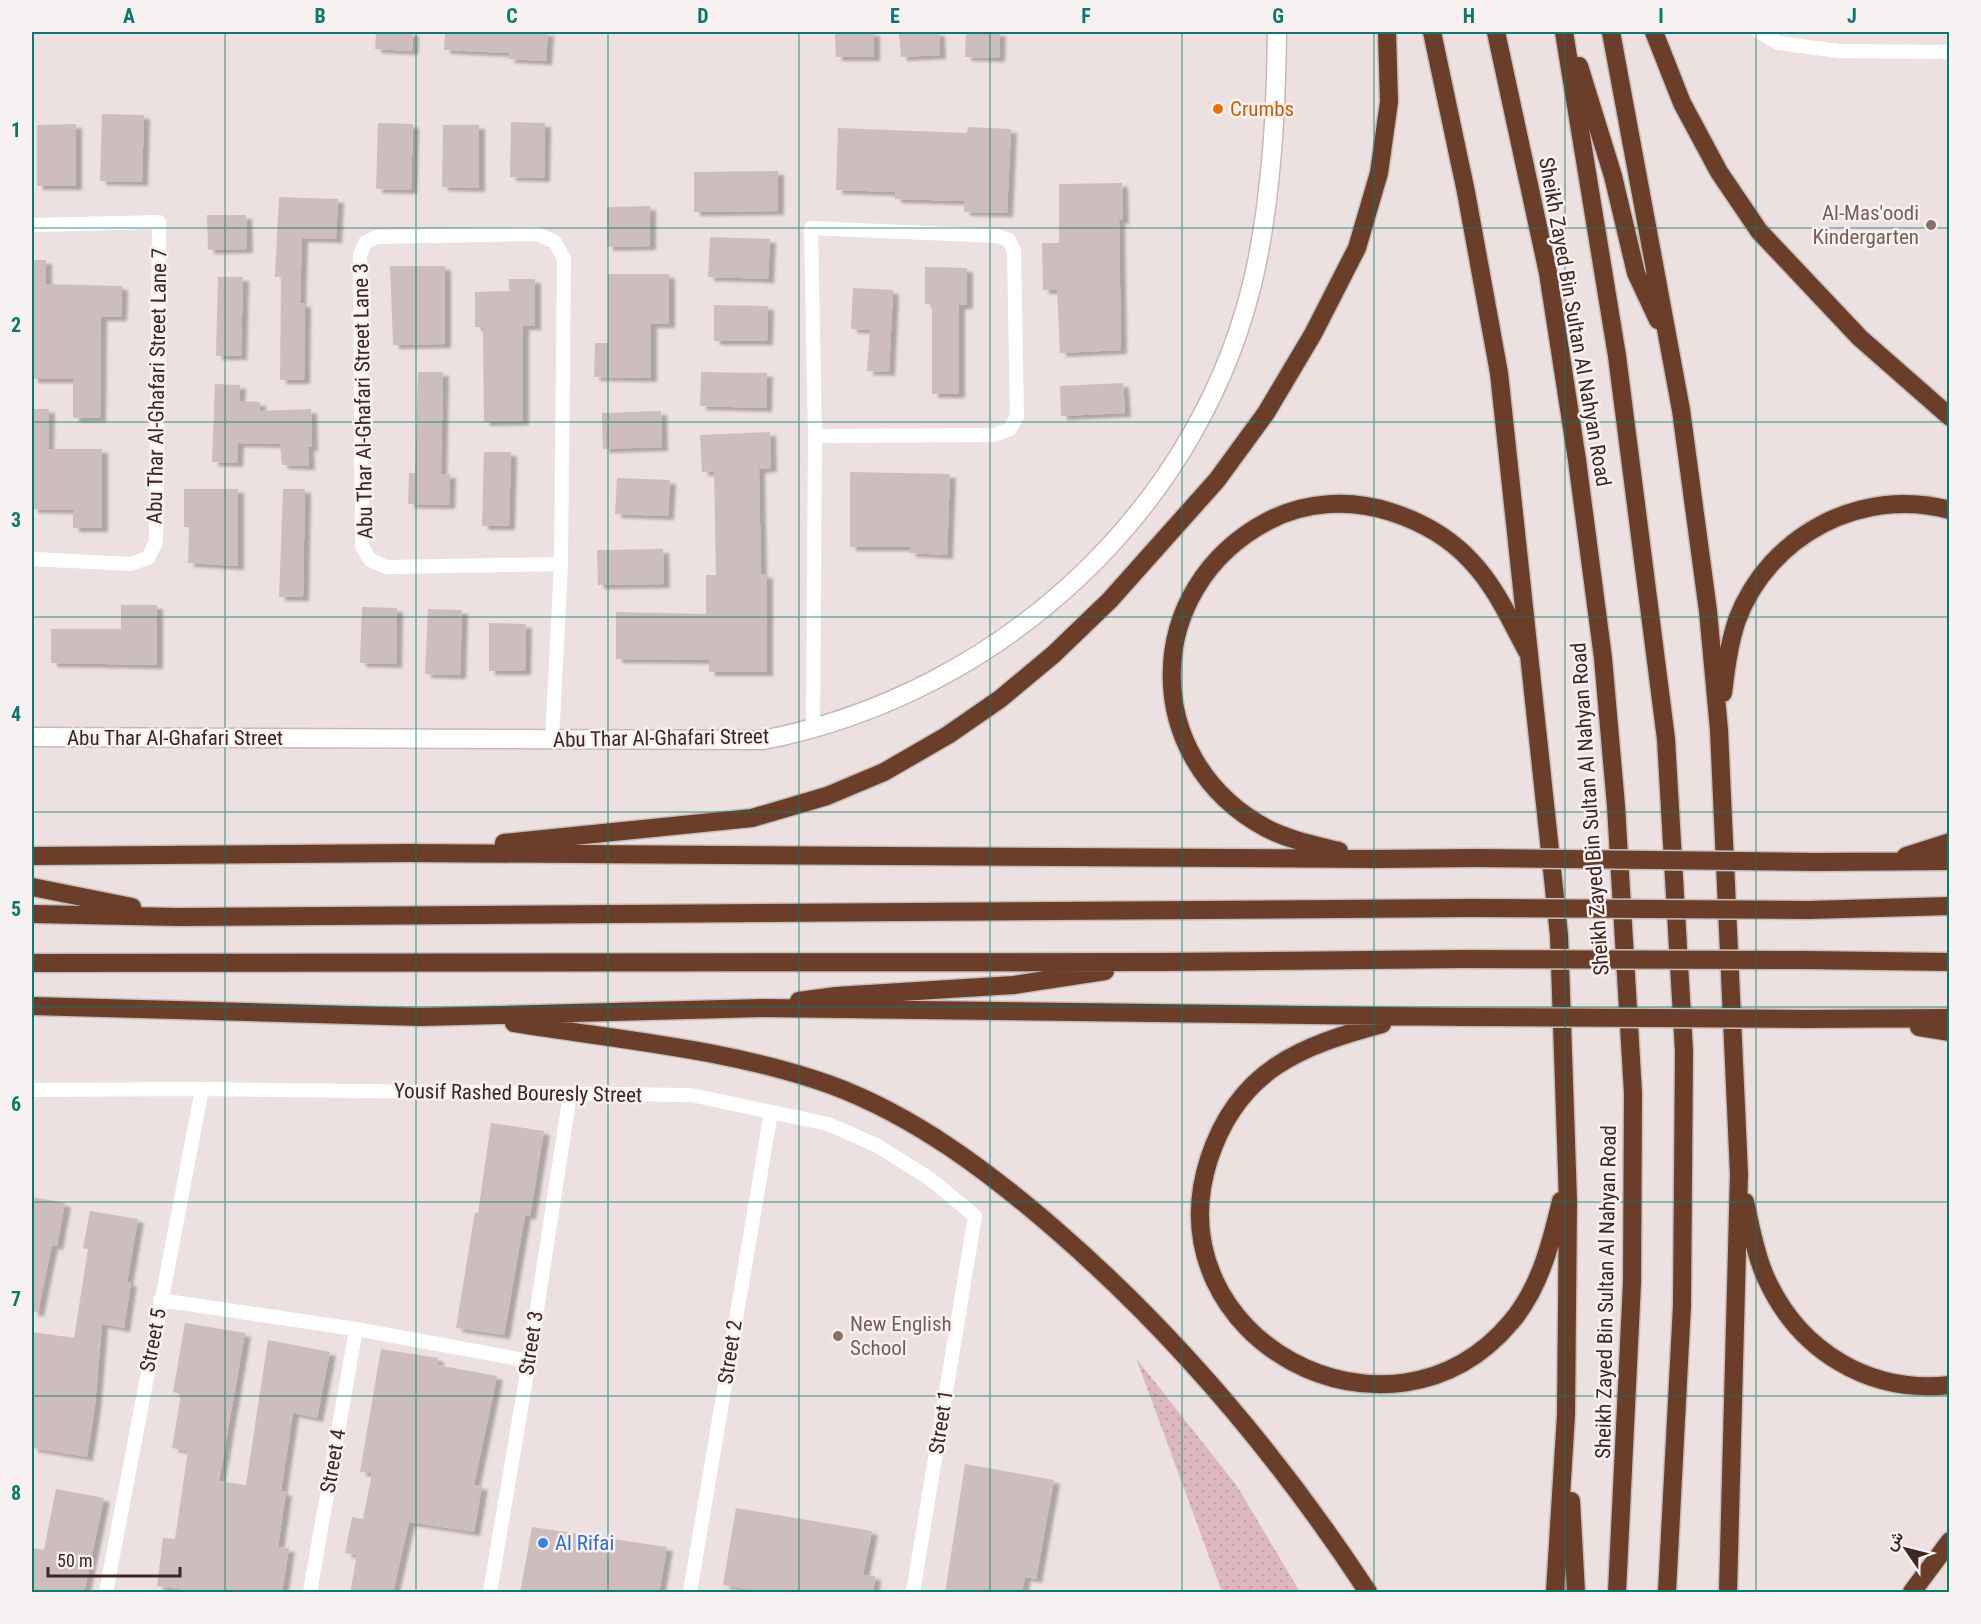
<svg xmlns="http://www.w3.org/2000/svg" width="1981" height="1624" font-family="'Roboto Condensed',Vazirmatn,sans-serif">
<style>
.park{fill:url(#park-dots)}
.building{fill:#cdbdbc;filter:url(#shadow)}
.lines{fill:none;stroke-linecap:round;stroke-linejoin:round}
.secondary-casing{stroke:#ccb7b3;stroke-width:21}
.highway-casing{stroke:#c5bebc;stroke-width:21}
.street{stroke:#fff;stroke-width:14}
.secondary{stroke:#fff;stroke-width:18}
.highway{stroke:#6b3e2a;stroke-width:18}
.highway-bridge-casing{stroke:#c5bebc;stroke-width:21;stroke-linecap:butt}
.highway-bridge{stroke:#6b3e2a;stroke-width:18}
.grid{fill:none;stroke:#0f766e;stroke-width:1.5;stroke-opacity:0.55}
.food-dot{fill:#e8710a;stroke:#f8f1f1;stroke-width:2}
.education-dot{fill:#8d6e63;stroke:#f8f1f1;stroke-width:2}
.shop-dot{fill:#3f7fe0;stroke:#f8f1f1;stroke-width:2}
.labels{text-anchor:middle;stroke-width:5;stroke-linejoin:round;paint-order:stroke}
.food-label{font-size:21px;fill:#c56008;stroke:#f8f1f1;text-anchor:start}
.education-label{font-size:21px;fill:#785e54;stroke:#f8f1f1;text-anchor:end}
.street-label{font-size:21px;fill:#3d2720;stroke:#f8f1f1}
.shop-label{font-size:21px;fill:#366cbe;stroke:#f8f1f1;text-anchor:start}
.neatline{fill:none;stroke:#0f766e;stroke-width:2}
.grid-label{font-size:20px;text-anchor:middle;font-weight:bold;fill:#0f766e}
</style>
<defs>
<pattern id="park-dots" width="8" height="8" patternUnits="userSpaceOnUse" patternTransform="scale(1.5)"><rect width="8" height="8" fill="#deb8c0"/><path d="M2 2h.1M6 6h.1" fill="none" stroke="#bf9ea5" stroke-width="1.8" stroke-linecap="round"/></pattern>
<filter id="shadow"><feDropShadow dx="6" dy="4" stdDeviation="1.5" flood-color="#0004"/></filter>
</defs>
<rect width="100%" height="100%" fill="#ece1e0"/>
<!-- park -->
<path class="park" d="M1136,1358L1237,1486L1300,1592H1222Z"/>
<!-- building -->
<path class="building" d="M376,32H413L412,51L375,49Z
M445,32H548L546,61L509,59V53L444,50Z
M835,32H874V57H836Z
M899,32H939L940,55L901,57Z
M966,32H1000L999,58L965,57Z
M102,114L144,115L142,182L100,181Z
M511,122L545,123L544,178L510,177Z
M378,123L413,124L411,190L376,189Z
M76,124V186H37V125Z
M443,125H479V188L442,187Z
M968,127L1011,129L1007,213L964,212V201L895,199V192L836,190L838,128L967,133Z
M778,171V211L694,212V172Z
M1122,183L1123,220H1119L1121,350L1060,353L1057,290H1043L1042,243H1059V184Z
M279,197L338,199L336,239L302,238L300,303H305L304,380H280L281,277H275Z
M650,206V246L607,247V207Z
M207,215H246L247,249L208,250Z
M710,237L770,239L768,279L708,277Z
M32,260H46V284L122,286L121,317H101L100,418H73V379H32Z
M390,266H445V344L393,345Z
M925,267L967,268V305H959V394H932V304H925Z
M608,274H669V324H651V378L594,377L595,343H608Z
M218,277H243L241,356H216Z
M509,279H535V326H523V421L484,422L483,327H475V292L509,291Z
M853,288L893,290L889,372L867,371L870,330L851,329Z
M714,305L768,306L767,341H714Z
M418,372H443L441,474H450L449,505L408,504L409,473H415Z
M701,372L767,373L766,408L700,406Z
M1123,383L1125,413L1061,416L1060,386Z
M215,384L240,385L239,401L260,402V411L311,409L312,447H308L309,466L282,465L280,444L238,443L237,463L212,462Z
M32,409H49L48,449H102V528H73V510L32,509Z
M661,411L662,447L603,449L602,413Z
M770,432L771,468L759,469L761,574H767V672H709V660L616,659V612L706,614V575H716L714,471L702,472L700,435Z
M484,452H511L509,526H482Z
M850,472L950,474L947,555L910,553V547H850Z
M617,478L670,480L668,516L615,514Z
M184,489H238V566L188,563L189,527H184Z
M283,489H305L303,597H279Z
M663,549L664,584L598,585L597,550Z
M121,605H157V665L51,663V629H121Z
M362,607L397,608L396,664L360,663Z
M428,609L462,610L460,675L425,674Z
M489,623L526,624L525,671H489Z
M491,1123L544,1131L530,1216L525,1215L504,1335L456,1328L475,1212L478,1213Z
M32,1197L65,1203L57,1246L52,1245L38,1312H32Z
M90,1211L138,1219L127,1282H131L124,1328L102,1324L95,1406L87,1457L32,1448V1332L74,1338L88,1249L83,1248Z
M185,1323L245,1333L219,1481L246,1485L268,1340L330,1352L317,1418L293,1413L281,1491L286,1492L278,1547L289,1548L282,1593H206L157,1586L163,1538L175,1539L188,1451L172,1448L181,1394L173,1392Z
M381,1349L438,1358L437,1365L497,1376L474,1485L482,1486L474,1532L409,1522L393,1593H350L357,1555L345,1553L352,1517L363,1519L372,1473L360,1472Z
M965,1464L1054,1480L1036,1579L1025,1577L1022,1593H945Z
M56,1489L104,1498L84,1593H32V1548L44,1550Z
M736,1508L872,1531L863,1575L875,1576L873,1593H769L723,1585Z
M532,1527L667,1547L659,1593H520Z"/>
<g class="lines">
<defs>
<path id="secondary" d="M32,737L763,740C1001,694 1205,507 1256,267C1272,190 1276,109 1277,32"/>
<path id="highway" d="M1432,32L1466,192L1499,373L1559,935L1568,1201L1566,1415L1555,1592
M1496,32L1548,273L1577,460L1603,658L1616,806L1633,1093L1632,1283L1617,1592
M1564,32L1617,356L1666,739L1684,1051L1682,1305L1667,1592
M1611,32L1681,410L1708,611L1719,730L1739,1174L1728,1592
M1654,32L1682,103L1719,172L1759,231L1860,338L1950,417
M1579,66L1613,176L1636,273L1658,320
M1723,693C1726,668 1729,644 1737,620C1769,535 1862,486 1950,510
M504,843L752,818L827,796L884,772L948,735L1000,699L1054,654L1110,600L1217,480L1266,413L1313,334L1357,248L1379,173L1389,102L1387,32
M1339,851C1315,845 1289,840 1266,828C1139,759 1141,588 1268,521C1306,501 1351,499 1391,512C1422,522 1449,537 1471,561C1496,587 1511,622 1528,653
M32,856L408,853L1376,859L1475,858
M1906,856L1950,842
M1816,862L1950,861
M32,887L132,907
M1808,910L1950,906
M32,914L178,917L1471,908
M1806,960L1950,962
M32,963L1163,962L1464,959
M799,1001L836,996L1014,985L1105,971
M32,1006L421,1017L762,1008L1464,1017
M1806,1019L1950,1018
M514,1023C619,1040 730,1049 831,1085C915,1116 989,1172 1056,1230C1178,1336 1280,1458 1368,1592
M1382,1024C1300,1046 1238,1070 1209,1159C1151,1339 1390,1466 1511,1322C1540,1288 1551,1243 1561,1201
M1919,1027L1950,1032
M1745,1202C1751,1227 1755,1254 1766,1278C1799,1351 1869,1394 1950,1385
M1571,1501L1576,1592
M1912,1592L1950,1541"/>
</defs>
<!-- secondary casing -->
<use href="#secondary" class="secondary-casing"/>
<!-- highway casing -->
<use href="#highway" class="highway-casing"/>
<!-- street -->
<path class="street" d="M1759,32L1778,43L1839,51L1950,52
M32,225L159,222L156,542L148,558L131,564L32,559
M813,730L815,436L811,228L997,236L1009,240L1014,251L1017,416L1010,429L994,435L815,436
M552,739L561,564L564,259L555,242L537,234L376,237L365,243L360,255L362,546L370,560L386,567L561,564
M32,1090L202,1089L691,1095L828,1124L876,1145L929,1178L975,1216L913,1592
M160,1300L356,1329L529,1361
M106,1592L202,1089
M310,1592L356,1329
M490,1592L529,1361L570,1094
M690,1592L771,1112"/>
<!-- secondary -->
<use href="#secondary" class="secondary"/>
<!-- highway -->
<use href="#highway" class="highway"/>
<defs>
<path id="highway-bridge" d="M1475,858L1816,862
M1471,908L1808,910
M1464,959L1806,960
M1464,1017L1806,1019"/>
</defs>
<!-- highway-bridge casing -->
<use href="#highway-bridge" class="highway-bridge-casing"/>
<!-- highway-bridge -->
<use href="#highway-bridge" class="highway-bridge"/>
</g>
<!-- grid -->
<path class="grid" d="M225,32V1592M416,32V1592M608,32V1592M799,32V1592M990,32V1592M1182,32V1592M1374,32V1592M1565,32V1592M1756,32V1592M32,228H1950M32,422H1950M32,617H1950M32,812H1950M32,1007H1950M32,1202H1950M32,1396H1950"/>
<!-- markers -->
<circle class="food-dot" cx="1218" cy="109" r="6"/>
<g class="education-dot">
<circle cx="1931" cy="225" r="6"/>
<circle cx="838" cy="1336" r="6"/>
</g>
<circle class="shop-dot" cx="543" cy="1543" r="6"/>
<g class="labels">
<!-- food labels -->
<g class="food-label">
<text x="1230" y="116">Crumbs</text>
</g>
<!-- education labels -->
<g class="education-label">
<text x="1919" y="220">Al-Mas'oodi<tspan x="1919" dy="24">Kindergarten</tspan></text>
<text x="850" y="1331" text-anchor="start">New English<tspan x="850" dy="24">School</tspan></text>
</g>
<!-- street labels -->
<g class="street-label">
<text transform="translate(1575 322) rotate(80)" y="7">Sheikh Zayed Bin Sultan Al Nahyan Road</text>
<text transform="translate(157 386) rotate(-89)" y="7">Abu Thar Al-Ghafari Street Lane 7</text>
<text transform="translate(363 401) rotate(-91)" y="7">Abu Thar Al-Ghafari Street Lane 3</text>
<text x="175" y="745">Abu Thar Al-Ghafari Street</text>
<text transform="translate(661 738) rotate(-1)" y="7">Abu Thar Al-Ghafari Street</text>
<text transform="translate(1590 809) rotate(-94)" y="7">Sheikh Zayed Bin Sultan Al Nahyan Road</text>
<text transform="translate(518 1093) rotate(1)" y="7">Yousif Rashed Bouresly Street</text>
<text transform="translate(1606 1292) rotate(-89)" y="7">Sheikh Zayed Bin Sultan Al Nahyan Road</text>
<text transform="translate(153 1340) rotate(-79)" y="7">Street 5</text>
<text transform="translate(531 1343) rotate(-81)" y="7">Street 3</text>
<text transform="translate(730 1352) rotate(-81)" y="7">Street 2</text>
<text transform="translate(941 1422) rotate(-81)" y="7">Street 1</text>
<text transform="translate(333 1461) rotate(-80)" y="7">Street 4</text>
</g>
<!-- shop labels -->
<g class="shop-label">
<text x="555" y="1550">Al Rifai</text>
</g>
</g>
<!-- border -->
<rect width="1981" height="1624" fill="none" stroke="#f8f1f1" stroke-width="66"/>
<!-- north arrow -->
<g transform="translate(1906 1549) rotate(305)" stroke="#f8f1f1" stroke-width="4.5" paint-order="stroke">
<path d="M0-4.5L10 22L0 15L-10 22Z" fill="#3d2720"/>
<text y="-9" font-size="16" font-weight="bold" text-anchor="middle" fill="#3d2720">ش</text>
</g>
<!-- scale -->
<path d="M48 1567v9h132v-9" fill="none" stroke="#3d2720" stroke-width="3"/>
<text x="57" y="1567" font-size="18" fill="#3d2720" stroke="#f8f1f1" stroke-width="4.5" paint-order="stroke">50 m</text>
<rect x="33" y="33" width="1915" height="1558" class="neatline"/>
<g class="grid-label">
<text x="129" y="23">A</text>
<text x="320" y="23">B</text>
<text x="512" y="23">C</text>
<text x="703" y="23">D</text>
<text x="895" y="23">E</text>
<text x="1086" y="23">F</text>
<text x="1278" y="23">G</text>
<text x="1469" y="23">H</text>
<text x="1661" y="23">I</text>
<text x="1852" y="23">J</text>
<text x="16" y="137">1</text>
<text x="16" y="332">2</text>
<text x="16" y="527">3</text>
<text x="16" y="721">4</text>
<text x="16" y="916">5</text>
<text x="16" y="1111">6</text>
<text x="16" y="1306">7</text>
<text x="16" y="1500">8</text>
</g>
</svg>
